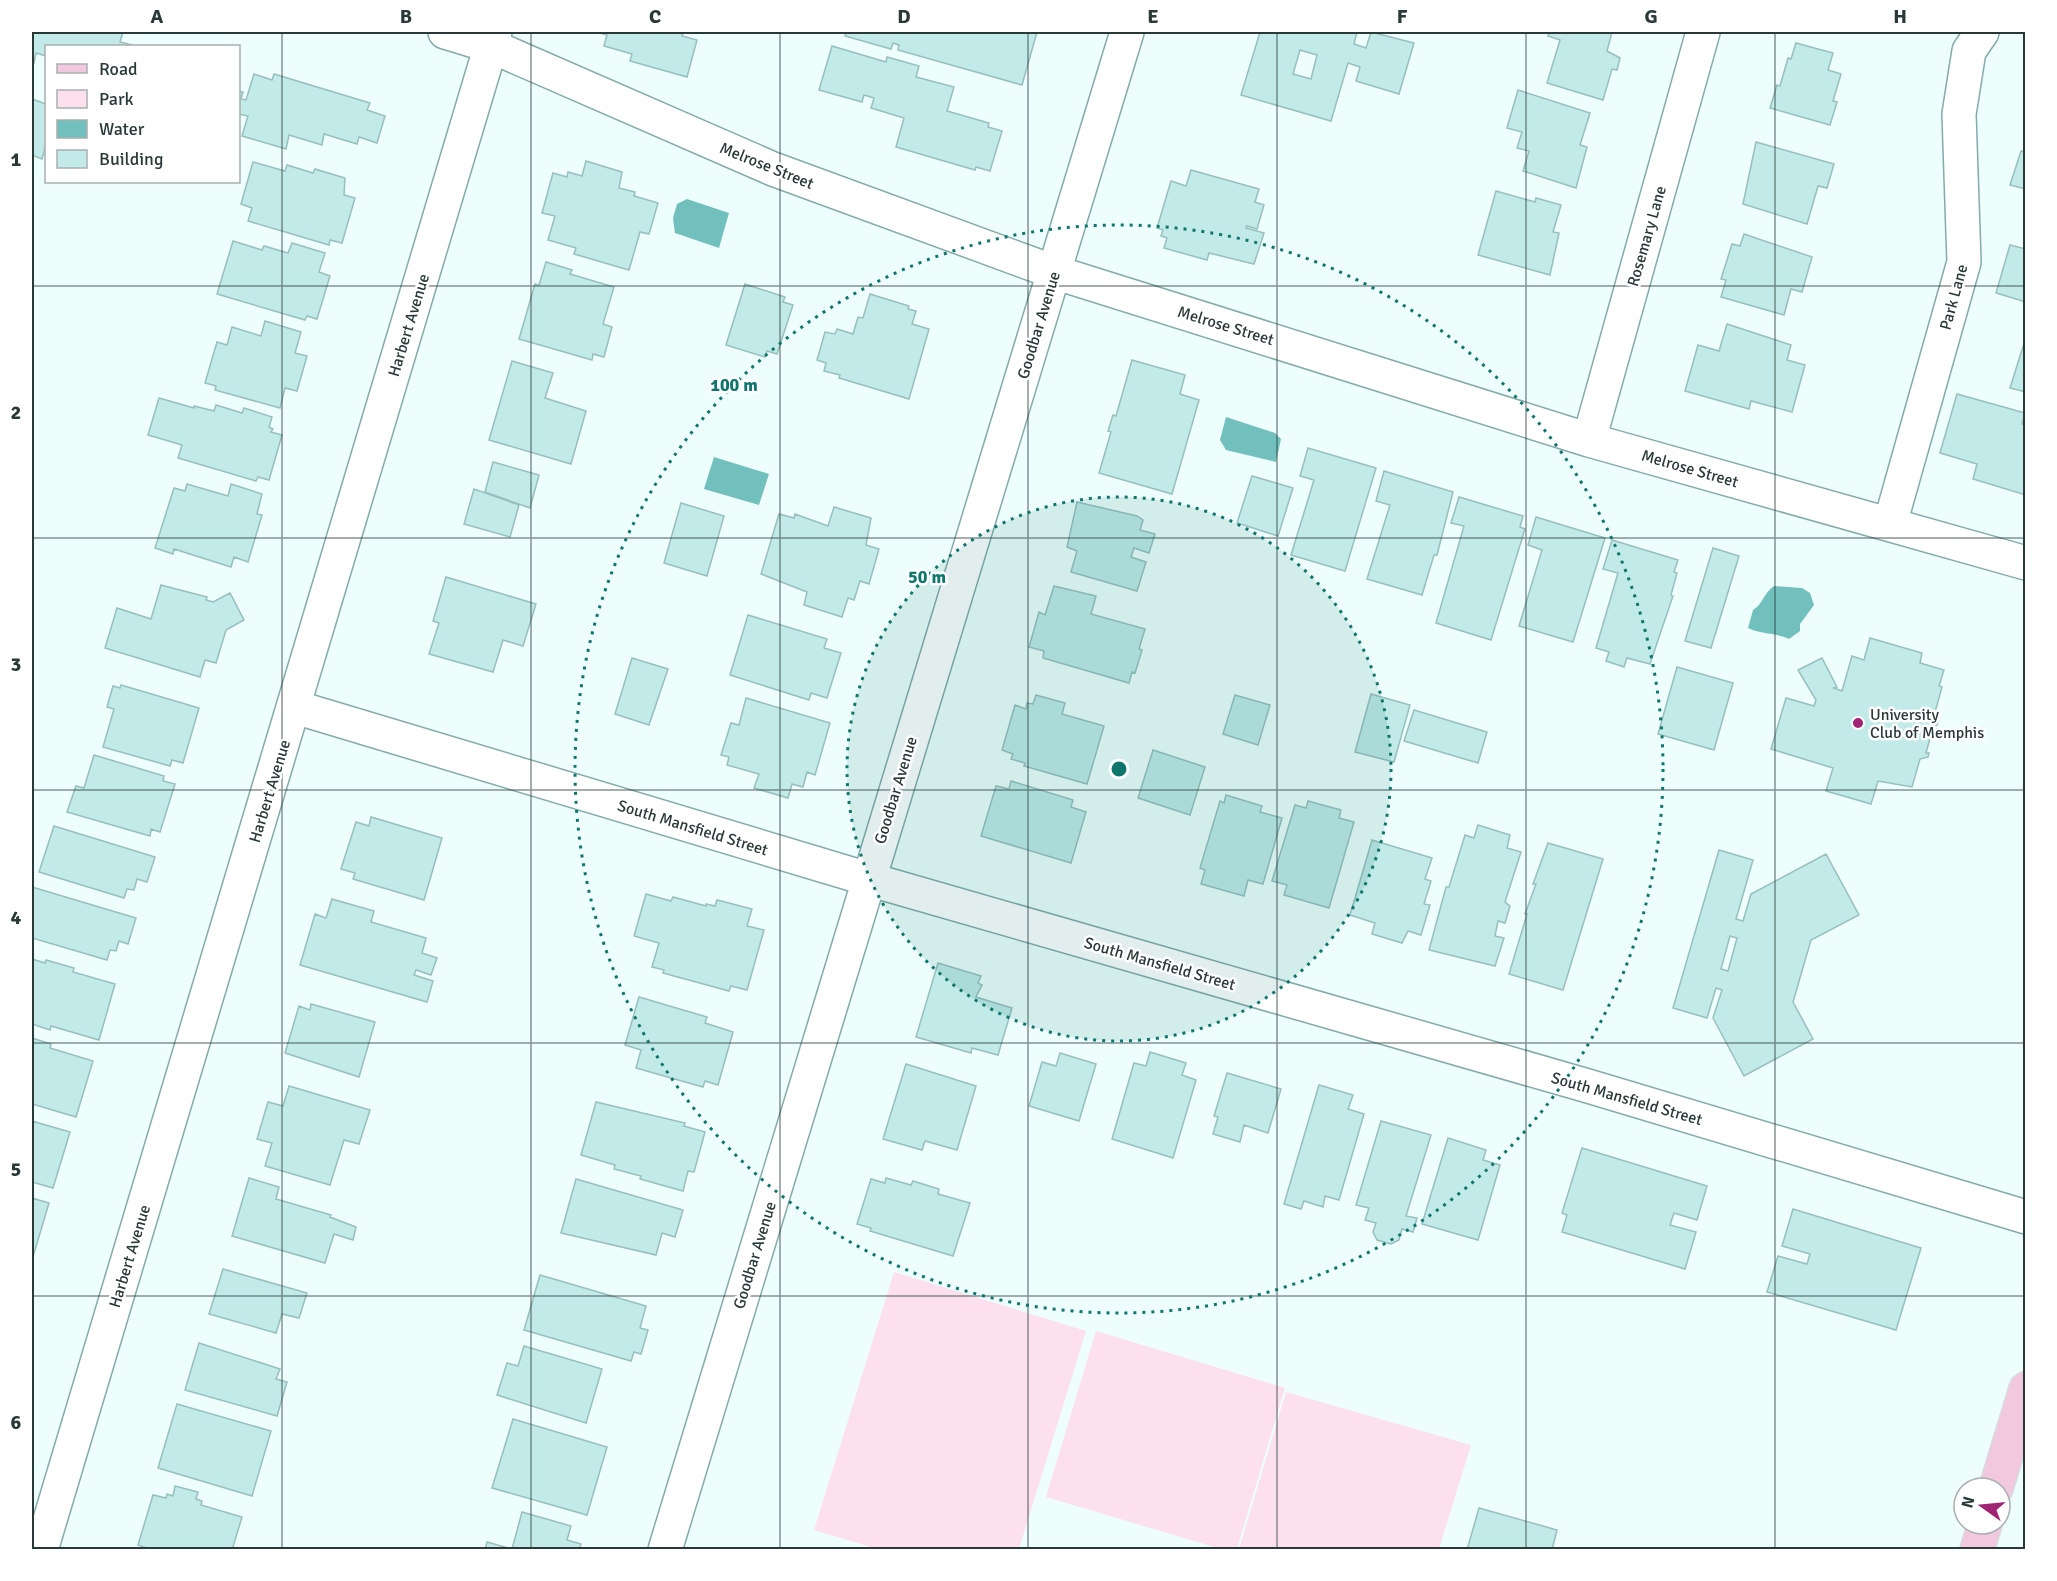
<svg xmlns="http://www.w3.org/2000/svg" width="2057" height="1581" font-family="Signika,sans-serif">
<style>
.green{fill:#fce0ee}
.water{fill:#71c0be}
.building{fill:#c1eae8;stroke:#97bfbd;stroke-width:1.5;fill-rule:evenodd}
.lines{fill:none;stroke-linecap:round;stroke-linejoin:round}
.minor-casing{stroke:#84abaa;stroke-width:36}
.major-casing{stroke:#d8dbdb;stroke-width:36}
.minor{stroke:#fff;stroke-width:33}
.major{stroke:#f2c8df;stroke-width:33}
.grid{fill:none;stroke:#293938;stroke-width:1.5;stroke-opacity:0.55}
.ring{fill:none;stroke:#0f766e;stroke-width:3;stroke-dasharray:3 6}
.poi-dot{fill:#a12376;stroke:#fff;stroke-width:2}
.labels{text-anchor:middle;stroke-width:5;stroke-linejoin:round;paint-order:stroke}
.street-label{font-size:16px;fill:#293938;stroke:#fff}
.poi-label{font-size:16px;fill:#293938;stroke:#fff;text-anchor:start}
.centre{fill:#0f766e;stroke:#fff;stroke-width:3}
.ring-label{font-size:18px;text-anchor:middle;font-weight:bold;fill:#0f766e;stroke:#fff;stroke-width:5;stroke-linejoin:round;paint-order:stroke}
.neatline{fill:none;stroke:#293938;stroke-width:2}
.grid-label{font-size:20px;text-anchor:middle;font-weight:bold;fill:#293938}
</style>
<rect width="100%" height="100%" fill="#eefefd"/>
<!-- green -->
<path class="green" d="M894,1272L1086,1331L1019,1549H877L814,1530Z
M1096,1331L1285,1388L1237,1549H1221L1046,1497Z
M1286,1392L1471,1445L1439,1549H1239Z"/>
<!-- water -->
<path class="water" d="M687,199L729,213L719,248L675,233L673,218L677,204Z
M1226,417L1275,433L1281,439L1276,462L1226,450L1220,440Z
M714,457L769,474L759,505L704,489Z
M1774,586L1802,588L1810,593L1814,605L1800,624V631L1789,639C1775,632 1762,635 1748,628L1753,610C1763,604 1762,595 1774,586Z"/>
<!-- building -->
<path class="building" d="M32,32H123L120,42L136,46H46V56L36,53L34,63H32Z
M596,32H683L682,36L697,40L687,77L630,61L632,54L604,46L607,35Z
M846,32H1037L1022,85L898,50L899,45L893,43L891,49L845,36Z
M1260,32H1357L1354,44L1366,48L1371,32L1414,43L1399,94L1356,81L1360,67L1348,63L1331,121L1241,95ZM1300,50L1317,55L1311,79L1293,74Z
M1549,32H1612L1607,51L1620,58L1617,70L1612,69L1603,100L1547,83L1560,40L1548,36Z
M1796,43L1833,53L1828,70L1841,74L1833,101L1837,102L1830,125L1770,108L1777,85L1780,86L1788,58L1791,59Z
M832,46L886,62L887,57L919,66L916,77L954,87L947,111L989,123L988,127L1002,131L990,171L976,167L975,170L896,147L904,118L871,108L874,98L864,95L862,102L819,90Z
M254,74L272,80L274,74L370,103L367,110L385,116L377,143L359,137L357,144L324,134L322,145L289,135L286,149L242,136L248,116L238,114V91L243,92L241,99L246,100Z
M1518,90L1590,113L1580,145L1587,147L1576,188L1523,171L1529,151L1517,148L1522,132L1507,128Z
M32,99L46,104V144L42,159L32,155Z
M1756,142L1834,164L1827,188L1818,186L1807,224L1743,204Z
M2021,151L2026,152V189L2010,185Z
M586,161L622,172L619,188L635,192L634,196L658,203L649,234L640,232L629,270L574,254L576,248L548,240L555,216L542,213L553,173L567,177L568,172L582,176Z
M253,162L285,171L287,165L313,173L315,169L345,178L344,195L355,198L342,243L330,240L329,245L248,221L252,208L241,204Z
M1191,170L1259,189L1255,202L1264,205L1257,229L1247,226L1246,228L1264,233L1254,264L1209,253L1207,260L1164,248L1167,238L1161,236L1163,230L1157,228L1171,181L1186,186Z
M1496,191L1535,202L1536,198L1561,205L1553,232L1559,233L1550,275L1478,255Z
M1744,234L1812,257L1802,292L1791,289L1784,315L1721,297L1726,280L1721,279L1732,244L1740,246Z
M233,241L262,250L264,246L288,253L292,243L325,253L319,272L330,276L317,319L307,316L305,320L217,294Z
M2010,245L2026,249V302L1996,293Z
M546,262L572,270L570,274L614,287L603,324L612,327L604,357L593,354L592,360L519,339L535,284L539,285Z
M745,284L785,297L783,302L793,305L777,354L767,351L765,357L726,345Z
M870,294L909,306L908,309L916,311L912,324L929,329L909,399L839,378L840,375L824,371L826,363L817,360L825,332L835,334L837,329L853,334L858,317L863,318Z
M265,321L301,332L295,353L307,356L297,391L285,388L280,408L215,390L216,386L205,383L217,342L227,345L232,327L261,336Z
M1727,324L1791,345L1787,360L1805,365L1792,412L1751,401L1749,409L1685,391L1698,345L1719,351Z
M2026,337V392L2010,388Z
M1132,360L1185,375L1180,394L1199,400L1172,494L1099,473L1111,432L1108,431L1113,415L1116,416Z
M512,361L553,373L545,398L586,411L571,464L489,440Z
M1957,394L2025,413L2022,424L2026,425V495L1973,479L1977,464L1940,453Z
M159,398L194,408V406L214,411L216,405L242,413L244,408L272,417L269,427L273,429L271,432L282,435L269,480L258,477L256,481L178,458L182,445L148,435Z
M1308,448L1376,468L1345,571L1291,555L1314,480L1300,476Z
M493,462L539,475L530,508L485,492Z
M1384,471L1453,492L1437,555H1434L1422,595L1367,579L1390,505L1376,501Z
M1252,476L1293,488L1278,536L1237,523Z
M187,484L228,496L231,484L262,494L257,514L262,515L248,562L234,557L231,567L174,549L173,554L155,548L174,488L185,491Z
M474,489L519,505L510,537L464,524Z
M1459,497L1523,516L1520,527L1525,529L1491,640L1436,623L1464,526L1451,523Z
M1077,502L1137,516L1143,520L1140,530L1155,534L1149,553L1134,548L1131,557L1146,562L1137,591L1071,572L1077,551L1067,547Z
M681,503L724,516L707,576L664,563Z
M834,507L871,518L866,545L879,549L869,584L860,581L854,600L848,598L842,617L804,605L807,592L761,574L779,514L794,518L795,514L828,526Z
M1536,517L1605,538L1573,642L1519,626L1542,550L1528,545Z
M1612,540L1678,560L1674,572L1677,573L1671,595L1673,596L1650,664L1627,658L1624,667L1606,661L1609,652L1596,648L1618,573L1603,569Z
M1713,548L1739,556L1711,648L1685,641Z
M446,577L536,604L523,646L503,640L493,672L429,654L439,623L433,621Z
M161,585L207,597L206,600L213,602L230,593L244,620L226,630L216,663L205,660L200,677L105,648L117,608L151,619Z
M1054,586L1096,596L1091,614L1145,629L1139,649L1142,650L1135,673L1132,672L1129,683L1043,658L1044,651L1029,647L1039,612L1045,615Z
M748,615L827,639L824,648L841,653L827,698L811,693L809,700L730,675Z
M1870,638L1922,653L1920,663L1944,670L1939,686L1942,687L1934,716L1938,721L1937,725L1934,724L1926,753H1929L1928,757L1920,759L1912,787L1878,781L1871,804L1826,791L1833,768L1771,749L1786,698L1814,706L1816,700L1798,670L1822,658L1837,687L1834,688L1842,691L1852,656L1864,660Z
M632,658L668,669L649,725L615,714Z
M1677,667L1733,683L1714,750L1658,734Z
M121,685L199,708L183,763L172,760L170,766L103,747L114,709L107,707L113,686L120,688Z
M1371,694L1410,705L1394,762L1355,752Z
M1036,695L1065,703L1062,714L1104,726L1087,784L1024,766L1025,763L1011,759L1013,754L1002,750L1015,705L1026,709L1027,703L1033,704Z
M1235,695L1270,705L1258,745L1223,734Z
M746,698L830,723L815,775L807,772L803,787L792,784L788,798L754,788L759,774L727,765L729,757L721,755L731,723L739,725Z
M1414,710L1487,732L1478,763L1404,741Z
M1153,750L1205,767L1190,815L1138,798Z
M94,755L164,776L163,781L175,784L160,832L151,829L150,836L67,812L76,786L84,788Z
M1011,781L1073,800L1071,807L1086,812L1071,863L981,836L996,786L1009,789Z
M1226,795L1262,806L1260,812L1282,818L1263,884L1248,880L1244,896L1201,884L1205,870L1200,868L1220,801L1224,803Z
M1308,801L1341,810L1339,818L1354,822L1329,908L1284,895L1287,885L1272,881L1295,805L1306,808Z
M371,817L442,838L424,900L353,879L355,873L341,869L356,822L369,826Z
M1478,825L1510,835L1507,848L1521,852L1505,902L1510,906L1505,923L1498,921L1495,936L1504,938L1495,966L1429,950L1446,887H1449L1465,835L1474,838Z
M54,826L155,857L147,882L137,879L134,890L127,889L124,898L39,872Z
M1372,840L1432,858L1425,879L1431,881L1424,904L1430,905L1421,935L1408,931L1402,943L1372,934L1375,923L1350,915Z
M1548,843L1603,859L1563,990L1509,974L1527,914H1525L1536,884H1533Z
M1719,850L1753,860L1736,919L1743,921L1751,894L1826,854L1859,915L1811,940L1793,1002L1813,1039L1744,1076L1713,1018L1722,990L1716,988L1707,1018L1673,1008ZM1730,936L1737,938L1728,971L1721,969Z
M32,887L136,918L128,944L119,941L116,951L110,950L107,960L32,938Z
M646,894L671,901L673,897L706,906V904L715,906L717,900L752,909L747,926L764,930L747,990L731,986L729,991L663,973L664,970L652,967L659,943L634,936Z
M332,899L374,911L371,922L426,938L422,953L437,958L431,975L416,970L414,975L433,981L427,1002L300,965L315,914L326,918Z
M32,959L45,963L46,960L74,968L73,972L115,984L99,1040L51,1026L50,1030L32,1024Z
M938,963L981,976L978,983L982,985L976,997L1012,1008L998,1055L972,1048L971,1053L916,1037Z
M639,997L707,1017L705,1023L733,1032L718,1085L705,1081L703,1087L636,1068L641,1050L625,1045Z
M311,1004L375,1022L359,1077L285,1053L299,1006L310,1010Z
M32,1038L51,1044L50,1048L93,1061L76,1117L32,1104Z
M1150,1052L1186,1063L1182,1075L1196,1080L1173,1158L1112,1139L1134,1063L1146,1066Z
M1060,1053L1096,1064L1079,1121L1029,1106L1042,1062L1056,1066Z
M906,1064L976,1086L957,1150L925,1141L922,1150L883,1139Z
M1227,1073L1281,1089L1268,1133L1244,1125L1240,1142L1213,1134L1218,1117L1214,1116Z
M1319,1085L1353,1095L1348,1109L1364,1114L1339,1200L1325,1196L1323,1207L1304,1201L1301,1209L1284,1204Z
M289,1086L370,1110L359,1144L344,1140L330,1185L265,1166L272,1143L257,1139L268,1102L283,1106Z
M596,1102L685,1123L684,1126L705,1132L694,1172L688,1171L683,1191L640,1179L641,1176L614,1169L615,1165L581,1155Z
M32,1121L70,1132L53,1188L32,1182Z
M1381,1121L1431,1135L1406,1216L1417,1218L1413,1232L1402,1229L1399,1240L1391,1244L1377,1240L1373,1232L1376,1223L1365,1220L1369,1208L1356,1205Z
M1448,1138L1486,1150L1483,1160L1500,1165L1478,1240L1422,1224Z
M1582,1148L1707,1186L1697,1220L1674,1213L1670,1225L1696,1232L1685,1269L1562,1232L1567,1215L1562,1213Z
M249,1178L279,1187L276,1199L331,1215L330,1217L356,1227L353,1240L334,1234L325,1263L232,1236Z
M886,1178L911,1185L913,1181L939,1189L938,1194L970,1203L953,1256L870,1231L871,1228L857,1224L871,1179L885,1183Z
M576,1179L683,1210L675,1237L662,1233L656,1255L561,1233Z
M32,1198L49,1203L32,1260Z
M1793,1209L1921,1248L1896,1330L1767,1292L1778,1256L1807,1264L1810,1254L1782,1246Z
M223,1269L307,1293L299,1318L282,1314L276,1333L209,1314Z
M540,1275L646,1306L640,1328L648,1330L641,1354L634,1352L631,1361L524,1330Z
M199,1343L280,1369L276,1379L287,1382L277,1416L185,1390Z
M524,1346L602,1369L586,1423L497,1395L507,1363L518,1366Z
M177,1404L271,1431L252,1496L158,1468Z
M513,1419L607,1447L587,1515L492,1488Z
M175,1486L198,1492L196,1499L202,1501L201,1505L242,1517L232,1550H152L138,1545L153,1495L166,1498L167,1494L173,1496Z
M1479,1508L1557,1530L1552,1550H1467Z
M522,1512L571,1526L567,1540L581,1544L579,1550H485L487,1542L512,1549Z"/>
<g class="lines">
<defs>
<path id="minor" d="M445,32L491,46L773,169L1054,272L1589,440L2026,563
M1589,440L1703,32
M1890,524L1964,262L1959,114L1969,51L1982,32
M295,707L868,879L1588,1086L2026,1217
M41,1550L495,32
M665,1550L1127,32"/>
<path id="major" d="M1996,1488L2026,1389
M1977,1550L1985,1524"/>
</defs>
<!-- minor casing -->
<use href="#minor" class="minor-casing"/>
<!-- major casing -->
<use href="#major" class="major-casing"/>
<!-- minor -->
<use href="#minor" class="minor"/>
<!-- major -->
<use href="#major" class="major"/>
</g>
<!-- grid -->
<path class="grid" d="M282,32V1550M531,32V1550M780,32V1550M1028,32V1550M1277,32V1550M1526,32V1550M1775,32V1550M32,286H2026M32,538H2026M32,790H2026M32,1043H2026M32,1296H2026"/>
<!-- distance rings -->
<circle cx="1119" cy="769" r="272" fill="#0f766e" fill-opacity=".12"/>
<g class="ring">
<circle cx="1119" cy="769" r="272"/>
<circle cx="1119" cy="769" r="544"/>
</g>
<!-- markers -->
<circle class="poi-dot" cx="1858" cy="723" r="6"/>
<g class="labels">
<!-- street labels -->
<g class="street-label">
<text transform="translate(767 165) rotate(22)" y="6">Melrose Street</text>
<text transform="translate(1646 236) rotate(-74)" y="6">Rosemary Lane</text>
<text transform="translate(1953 297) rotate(-75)" y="6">Park Lane</text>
<text transform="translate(408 325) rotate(-73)" y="6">Harbert Avenue</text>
<text transform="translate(1038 325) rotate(-73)" y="6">Goodbar Avenue</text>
<text transform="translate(1226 325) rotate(17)" y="6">Melrose Street</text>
<text transform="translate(1690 468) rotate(16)" y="6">Melrose Street</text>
<text transform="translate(895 790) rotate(-73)" y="6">Goodbar Avenue</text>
<text transform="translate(269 791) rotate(-73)" y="6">Harbert Avenue</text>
<text transform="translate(693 827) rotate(17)" y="6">South Mansfield Street</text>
<text transform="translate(1160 963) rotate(16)" y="6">South Mansfield Street</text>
<text transform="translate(1627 1098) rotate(16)" y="6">South Mansfield Street</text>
<text transform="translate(754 1255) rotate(-73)" y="6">Goodbar Avenue</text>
<text transform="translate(129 1256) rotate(-73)" y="6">Harbert Avenue</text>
</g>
<!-- poi labels -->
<g class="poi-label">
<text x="1870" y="720">University<tspan x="1870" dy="18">Club of Memphis</tspan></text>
</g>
</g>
<circle cx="1119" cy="769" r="9" class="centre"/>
<g class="ring-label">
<text x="734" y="391">100 m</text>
<text x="927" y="583">50 m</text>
</g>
<!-- border -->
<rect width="2057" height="1581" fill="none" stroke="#ffffff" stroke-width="66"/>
<!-- legend -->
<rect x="45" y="45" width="195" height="138" fill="#ffffff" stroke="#a9b0af" stroke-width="1.5"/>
<rect x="57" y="64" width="30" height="9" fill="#f2c8df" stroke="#a9b0af" stroke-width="1.5"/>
<text x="99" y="75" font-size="18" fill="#293938">Road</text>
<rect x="57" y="90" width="30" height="18" fill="#fce0ee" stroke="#a9b0af" stroke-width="1.5"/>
<text x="99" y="105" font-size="18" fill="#293938">Park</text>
<rect x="57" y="120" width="30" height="18" fill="#71c0be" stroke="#a9b0af" stroke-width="1.5"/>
<text x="99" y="135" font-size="18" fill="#293938">Water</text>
<rect x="57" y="150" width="30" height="18" fill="#c1eae8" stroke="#a9b0af" stroke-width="1.5"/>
<text x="99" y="165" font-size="18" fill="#293938">Building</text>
<!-- north arrow -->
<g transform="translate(1982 1506) rotate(285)"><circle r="28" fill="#ffffff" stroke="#a9b0af" stroke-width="1.5"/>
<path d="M0-4.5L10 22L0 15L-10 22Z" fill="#a12376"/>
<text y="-9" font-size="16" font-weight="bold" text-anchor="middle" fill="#293938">N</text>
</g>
<rect x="33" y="33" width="1991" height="1515" class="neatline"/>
<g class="grid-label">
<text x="157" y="23">A</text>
<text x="406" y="23">B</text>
<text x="655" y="23">C</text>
<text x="904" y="23">D</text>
<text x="1153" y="23">E</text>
<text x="1402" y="23">F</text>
<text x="1651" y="23">G</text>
<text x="1900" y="23">H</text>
<text x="16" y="166">1</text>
<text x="16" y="419">2</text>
<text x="16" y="671">3</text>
<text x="16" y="924">4</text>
<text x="16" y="1176">5</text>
<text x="16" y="1429">6</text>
</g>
</svg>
